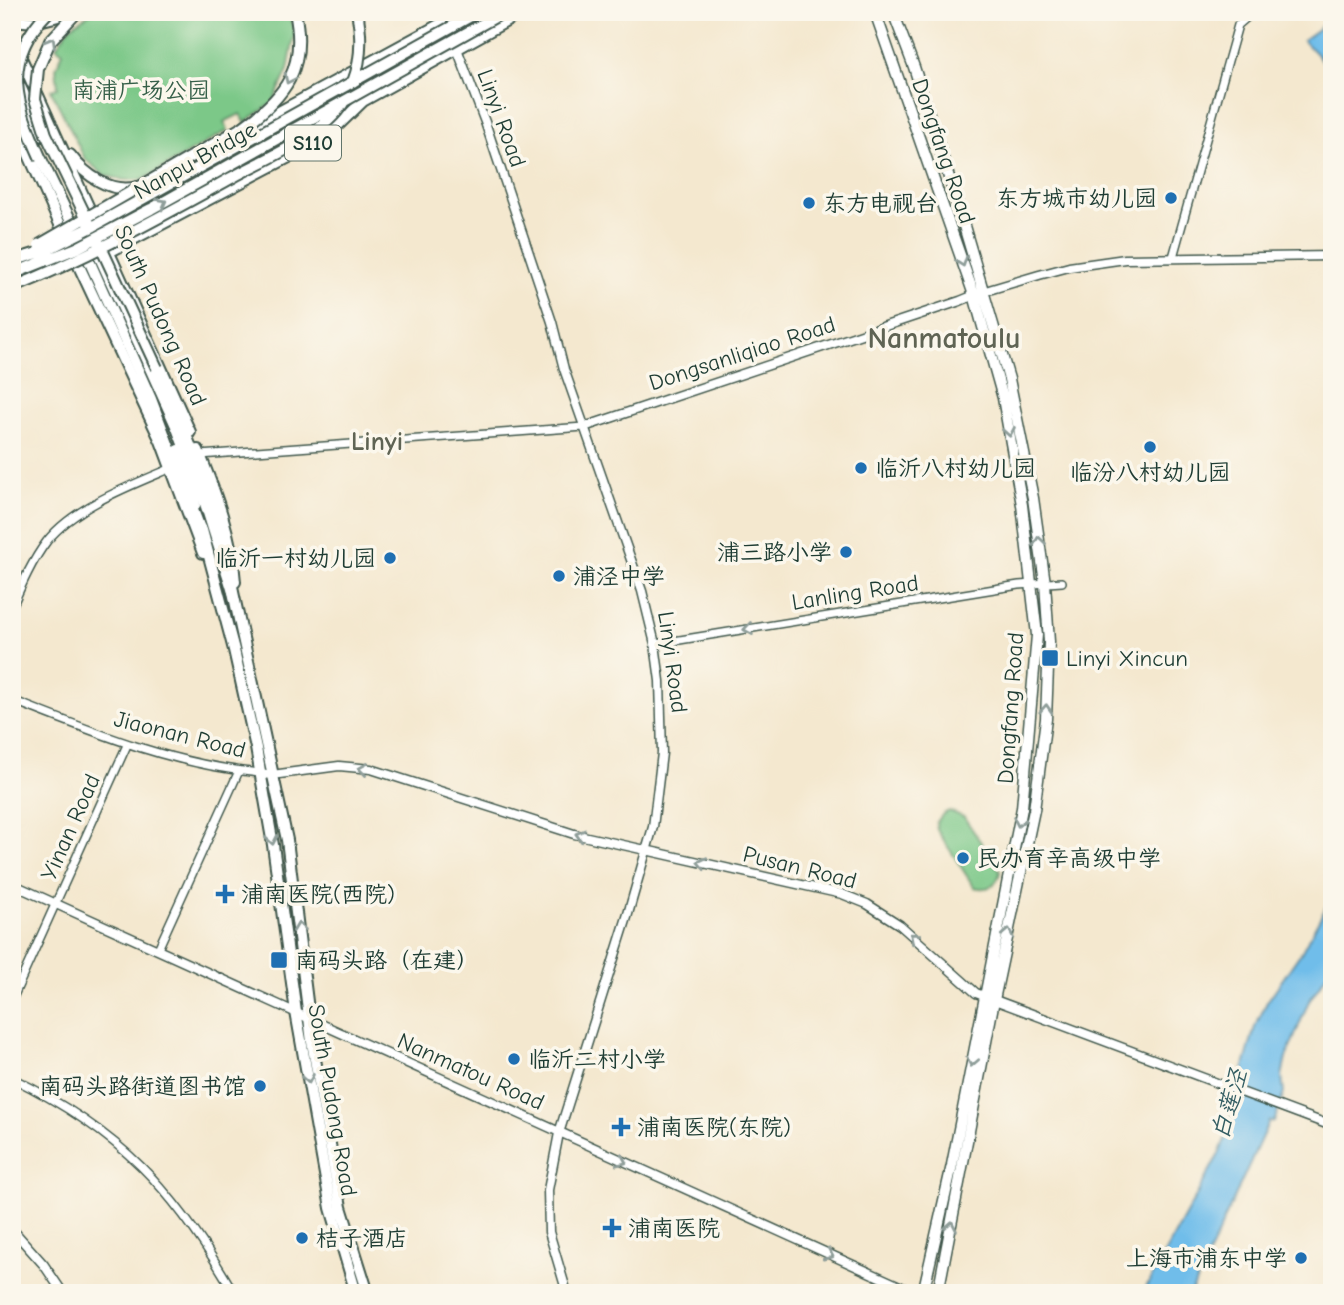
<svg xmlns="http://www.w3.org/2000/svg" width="1344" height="1305" font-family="'Comic Neue','LXGW WenKai TC',sans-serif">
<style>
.green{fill:#7bc888;stroke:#4d825e;stroke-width:2}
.water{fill:#70bdea;stroke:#487d8f;stroke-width:2}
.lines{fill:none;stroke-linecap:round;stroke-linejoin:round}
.minor-casing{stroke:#3f574b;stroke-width:10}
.tertiary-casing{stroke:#3f574b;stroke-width:11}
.secondary-casing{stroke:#3f574b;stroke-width:13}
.primary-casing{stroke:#3f574b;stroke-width:14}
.trunk-casing{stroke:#3f574b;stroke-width:14}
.minor{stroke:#fff;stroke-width:7}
.tertiary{stroke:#fff;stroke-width:8}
.secondary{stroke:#fff;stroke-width:10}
.primary{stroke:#fff;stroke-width:10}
.trunk{stroke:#fff;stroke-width:10}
.trunk-bridge-casing{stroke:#3f574b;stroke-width:14;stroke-linecap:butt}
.trunk-bridge{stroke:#fff;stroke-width:10}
.oneway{stroke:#8f9e9a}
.poi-dot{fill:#1f6fb2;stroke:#fbf7ec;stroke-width:2.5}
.labels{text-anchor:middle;stroke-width:7;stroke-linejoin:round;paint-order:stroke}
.shield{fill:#fbf7ec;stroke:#61756b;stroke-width:2}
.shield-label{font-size:21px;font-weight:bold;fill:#1f3d34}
.park-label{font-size:23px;fill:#366049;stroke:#fbf7ec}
.street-label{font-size:23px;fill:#1f3d34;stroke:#fbf7ec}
.poi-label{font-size:23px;fill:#1f3d34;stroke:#fbf7ec;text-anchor:start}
.water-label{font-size:24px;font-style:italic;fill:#335d62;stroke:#fbf7ec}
.quarter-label{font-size:26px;font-weight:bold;fill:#5f6454;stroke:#fbf7ec}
.district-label{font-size:30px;font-weight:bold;fill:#5f6454;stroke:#fbf7ec}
</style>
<rect width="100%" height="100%" fill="#fbf7ec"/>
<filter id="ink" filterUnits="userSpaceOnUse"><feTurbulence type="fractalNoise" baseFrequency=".0143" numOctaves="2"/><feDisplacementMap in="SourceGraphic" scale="14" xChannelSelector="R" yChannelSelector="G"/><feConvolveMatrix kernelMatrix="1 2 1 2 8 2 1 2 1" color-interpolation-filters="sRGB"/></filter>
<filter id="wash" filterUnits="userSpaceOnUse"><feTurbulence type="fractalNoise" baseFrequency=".00686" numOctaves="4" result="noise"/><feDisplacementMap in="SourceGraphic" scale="28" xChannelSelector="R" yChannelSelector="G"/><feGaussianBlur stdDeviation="1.57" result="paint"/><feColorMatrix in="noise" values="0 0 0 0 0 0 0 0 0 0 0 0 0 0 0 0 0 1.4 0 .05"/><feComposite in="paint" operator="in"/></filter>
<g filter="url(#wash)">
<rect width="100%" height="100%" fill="#f4e8cf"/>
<!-- green -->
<path class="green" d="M92,12H288L295,32L288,70L273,103L245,122L240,114L224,122L228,130L142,180H124L104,175L85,159L51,90L58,88L56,68L63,52L56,47L70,27Z
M949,811L964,817L1000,871C998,886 987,891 974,887L937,830L936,823L943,814Z"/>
<!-- water -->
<path class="water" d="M1332,19V71L1303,40Z
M1332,896V966L1308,1003L1286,1058L1282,1076L1284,1093L1274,1122L1269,1121L1191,1293H1143L1220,1152L1231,1123L1234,1102L1255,1027L1267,1002L1302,951Z"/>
</g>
<g filter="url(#ink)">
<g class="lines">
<defs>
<path id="minor" d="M1173,257L1238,25L1253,12
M200,455L584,427
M12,607C22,584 32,561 47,541C75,506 132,485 172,468
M655,644L1019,585L1062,582
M12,700C93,732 173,765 260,773
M158,949L239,771
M12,1000L127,745
M12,1078C120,1131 175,1190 234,1293"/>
<path id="tertiary" d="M443,12L485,122L552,322L564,369L642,591L655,644L660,681L662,753L653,827L628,914L559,1133L548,1190L549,1232L567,1293
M584,427L960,301L982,292L1039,275L1069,267L1125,259L1332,256
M260,773L272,775L339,766L371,769L574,834L842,894L867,904L900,925L976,993L1332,1126
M12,884L915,1293
M12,1229L44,1265L63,1293"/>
<path id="secondary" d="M875,12L974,295L1003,398L1022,505L1037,635L1022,808L952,1165L923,1293
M893,12L914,67L959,209L1009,379L1033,498L1045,583L1049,642L1046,719L1034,810L994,1000L938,1293"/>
<path id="primary" d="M12,38L190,432
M12,68L42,136
M12,117L70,247L161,441L203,553
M244,131L463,12
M70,155C85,175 111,194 137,187
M93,242L177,428L203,497L233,592L287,840L312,1042L341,1207L368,1293
M105,254L306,148L331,132L363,101L523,12
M178,450L195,505
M198,450C215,492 232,536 235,582
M202,530L234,650L256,748L273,845L296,1012L331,1208L356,1293"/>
<path id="trunk" d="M12,20L35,22L74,12
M41,159L76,232
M83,247L151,399L204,539
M157,368C189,441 222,512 233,592"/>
</defs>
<!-- minor casing -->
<use href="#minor" class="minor-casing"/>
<!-- tertiary casing -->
<use href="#tertiary" class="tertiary-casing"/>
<!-- secondary casing -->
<use href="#secondary" class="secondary-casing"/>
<!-- primary casing -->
<use href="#primary" class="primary-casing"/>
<!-- trunk casing -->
<use href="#trunk" class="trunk-casing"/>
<!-- minor -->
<use href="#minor" class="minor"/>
<!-- tertiary -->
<use href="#tertiary" class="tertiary"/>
<!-- secondary -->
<use href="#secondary" class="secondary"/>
<!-- primary -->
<use href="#primary" class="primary"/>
<!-- trunk -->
<use href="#trunk" class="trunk"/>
<defs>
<path id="trunk-bridge" d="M77,12L50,41L38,69L35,99L46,134L90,225
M353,82C362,59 362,36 357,12
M41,159C16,104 0,61 48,12
M99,243L157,368
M39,245L243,127C286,96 307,68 295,12
M12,261L44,251L94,226L478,12
M12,274L77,248L151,209L504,12
M12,288C89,257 160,217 233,177C266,159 324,135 343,103"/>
</defs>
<!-- trunk-bridge casing -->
<use href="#trunk-bridge" class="trunk-bridge-casing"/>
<!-- trunk-bridge -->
<use href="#trunk-bridge" class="trunk-bridge"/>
</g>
<!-- one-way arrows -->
<defs><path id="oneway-chevron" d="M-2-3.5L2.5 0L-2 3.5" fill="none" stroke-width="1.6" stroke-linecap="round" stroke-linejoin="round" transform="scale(1.75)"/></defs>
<g class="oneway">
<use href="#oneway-chevron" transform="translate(51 42) rotate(-59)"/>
<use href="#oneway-chevron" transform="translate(289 79) rotate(116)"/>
<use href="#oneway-chevron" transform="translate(162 203) rotate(-29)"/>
<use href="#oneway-chevron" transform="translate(962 262) rotate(71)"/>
<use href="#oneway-chevron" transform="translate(1009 432) rotate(80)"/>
<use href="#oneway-chevron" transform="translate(1039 541) rotate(-98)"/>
<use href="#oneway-chevron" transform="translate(748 629) rotate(171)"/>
<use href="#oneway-chevron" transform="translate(1046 709) rotate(-87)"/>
<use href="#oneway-chevron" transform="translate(363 769) rotate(-172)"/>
<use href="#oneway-chevron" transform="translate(1019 822) rotate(101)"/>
<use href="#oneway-chevron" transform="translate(580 835) rotate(-165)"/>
<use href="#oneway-chevron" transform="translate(272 840) rotate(80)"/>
<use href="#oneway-chevron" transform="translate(702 863) rotate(-168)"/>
<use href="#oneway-chevron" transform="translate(299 927) rotate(-97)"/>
<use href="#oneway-chevron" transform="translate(1008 933) rotate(-78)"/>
<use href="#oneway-chevron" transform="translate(914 937) rotate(-139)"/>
<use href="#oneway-chevron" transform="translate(972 1062) rotate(101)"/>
<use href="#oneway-chevron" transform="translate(308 1079) rotate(80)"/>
<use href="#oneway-chevron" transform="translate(622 1161) rotate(24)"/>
<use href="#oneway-chevron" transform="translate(951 1226) rotate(-79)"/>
<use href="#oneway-chevron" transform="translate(829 1255) rotate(24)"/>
</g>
</g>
<!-- markers -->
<g class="poi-dot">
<circle cx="1171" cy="198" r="7"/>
<circle cx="809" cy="203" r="7"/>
<circle cx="1150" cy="447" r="7"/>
<circle cx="861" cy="468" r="7"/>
<circle cx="846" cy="552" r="7"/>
<circle cx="390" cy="558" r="7"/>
<circle cx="559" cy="576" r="7"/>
<rect x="1041" y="649" width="18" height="18" rx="3.5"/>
<circle cx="963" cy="858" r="7"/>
<path d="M221.5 883.5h7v7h7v7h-7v7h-7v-7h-7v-7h7z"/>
<rect x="270" y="951" width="18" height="18" rx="3.5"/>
<circle cx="514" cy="1059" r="7"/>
<circle cx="260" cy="1086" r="7"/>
<path d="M617.5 1116.5h7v7h7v7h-7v7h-7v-7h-7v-7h7z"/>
<path d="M608.5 1217.5h7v7h7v7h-7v7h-7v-7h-7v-7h7z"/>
<circle cx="302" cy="1238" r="7"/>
<circle cx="1301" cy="1258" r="7"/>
</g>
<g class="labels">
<!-- shield labels -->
<rect class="shield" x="285" y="125.5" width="56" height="35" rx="5"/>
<g class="shield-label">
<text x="313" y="150">S110</text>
</g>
<!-- park labels -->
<g class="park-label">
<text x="141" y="98">南浦广场公园</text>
</g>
<!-- street labels -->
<g class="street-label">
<text transform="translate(502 118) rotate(70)" y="8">Linyi Road</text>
<text transform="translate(944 151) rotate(71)" y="8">Dongfang Road</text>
<text transform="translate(195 160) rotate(-29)" y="8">Nanpu Bridge</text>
<text transform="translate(161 315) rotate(66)" y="8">South Pudong Road</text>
<text transform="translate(742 353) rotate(-18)" y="8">Dongsanliqiao Road</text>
<text transform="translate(855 592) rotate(-9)" y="8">Lanling Road</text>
<text transform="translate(673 662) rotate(82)" y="8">Linyi Road</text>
<text transform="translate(1010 708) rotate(-86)" y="8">Dongfang Road</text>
<text transform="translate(180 734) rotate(14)" y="8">Jiaonan Road</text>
<text transform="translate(70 827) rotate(-66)" y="8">Yinan Road</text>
<text transform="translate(800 867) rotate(14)" y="8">Pusan Road</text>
<text transform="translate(471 1071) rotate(24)" y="8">Nanmatou Road</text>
<text transform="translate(333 1100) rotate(80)" y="8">South Pudong Road</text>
</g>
<!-- poi labels -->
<g class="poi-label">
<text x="1157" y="206" text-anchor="end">东方城市幼儿园</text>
<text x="823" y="211">东方电视台</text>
<text x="875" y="476">临沂八村幼儿园</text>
<text x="1150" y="480" text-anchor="middle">临汾八村幼儿园</text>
<text x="832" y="560" text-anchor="end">浦三路小学</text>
<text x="376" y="566" text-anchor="end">临沂一村幼儿园</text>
<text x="573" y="584">浦泾中学</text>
<text x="1066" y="666">Linyi Xincun</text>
<text x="977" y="866">民办育辛高级中学</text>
<text x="241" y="902">浦南医院(西院)</text>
<text x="295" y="968">南码头路（在建）</text>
<text x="528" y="1067">临沂二村小学</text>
<text x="246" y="1094" text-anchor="end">南码头路街道图书馆</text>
<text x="637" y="1135">浦南医院(东院)</text>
<text x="628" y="1236">浦南医院</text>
<text x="316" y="1246">桔子酒店</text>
<text x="1287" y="1266" text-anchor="end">上海市浦东中学</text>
</g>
<!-- water labels -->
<g class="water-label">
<text transform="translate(1229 1104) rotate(-74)" y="8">白莲泾</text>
</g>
<!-- quarter labels -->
<g class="quarter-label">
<text x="377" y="450">Linyi</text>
</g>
<!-- district labels -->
<g class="district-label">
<text x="944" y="348">Nanmatoulu</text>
</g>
</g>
<!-- margin -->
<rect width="1344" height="1305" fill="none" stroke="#fbf7ec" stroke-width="42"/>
</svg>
